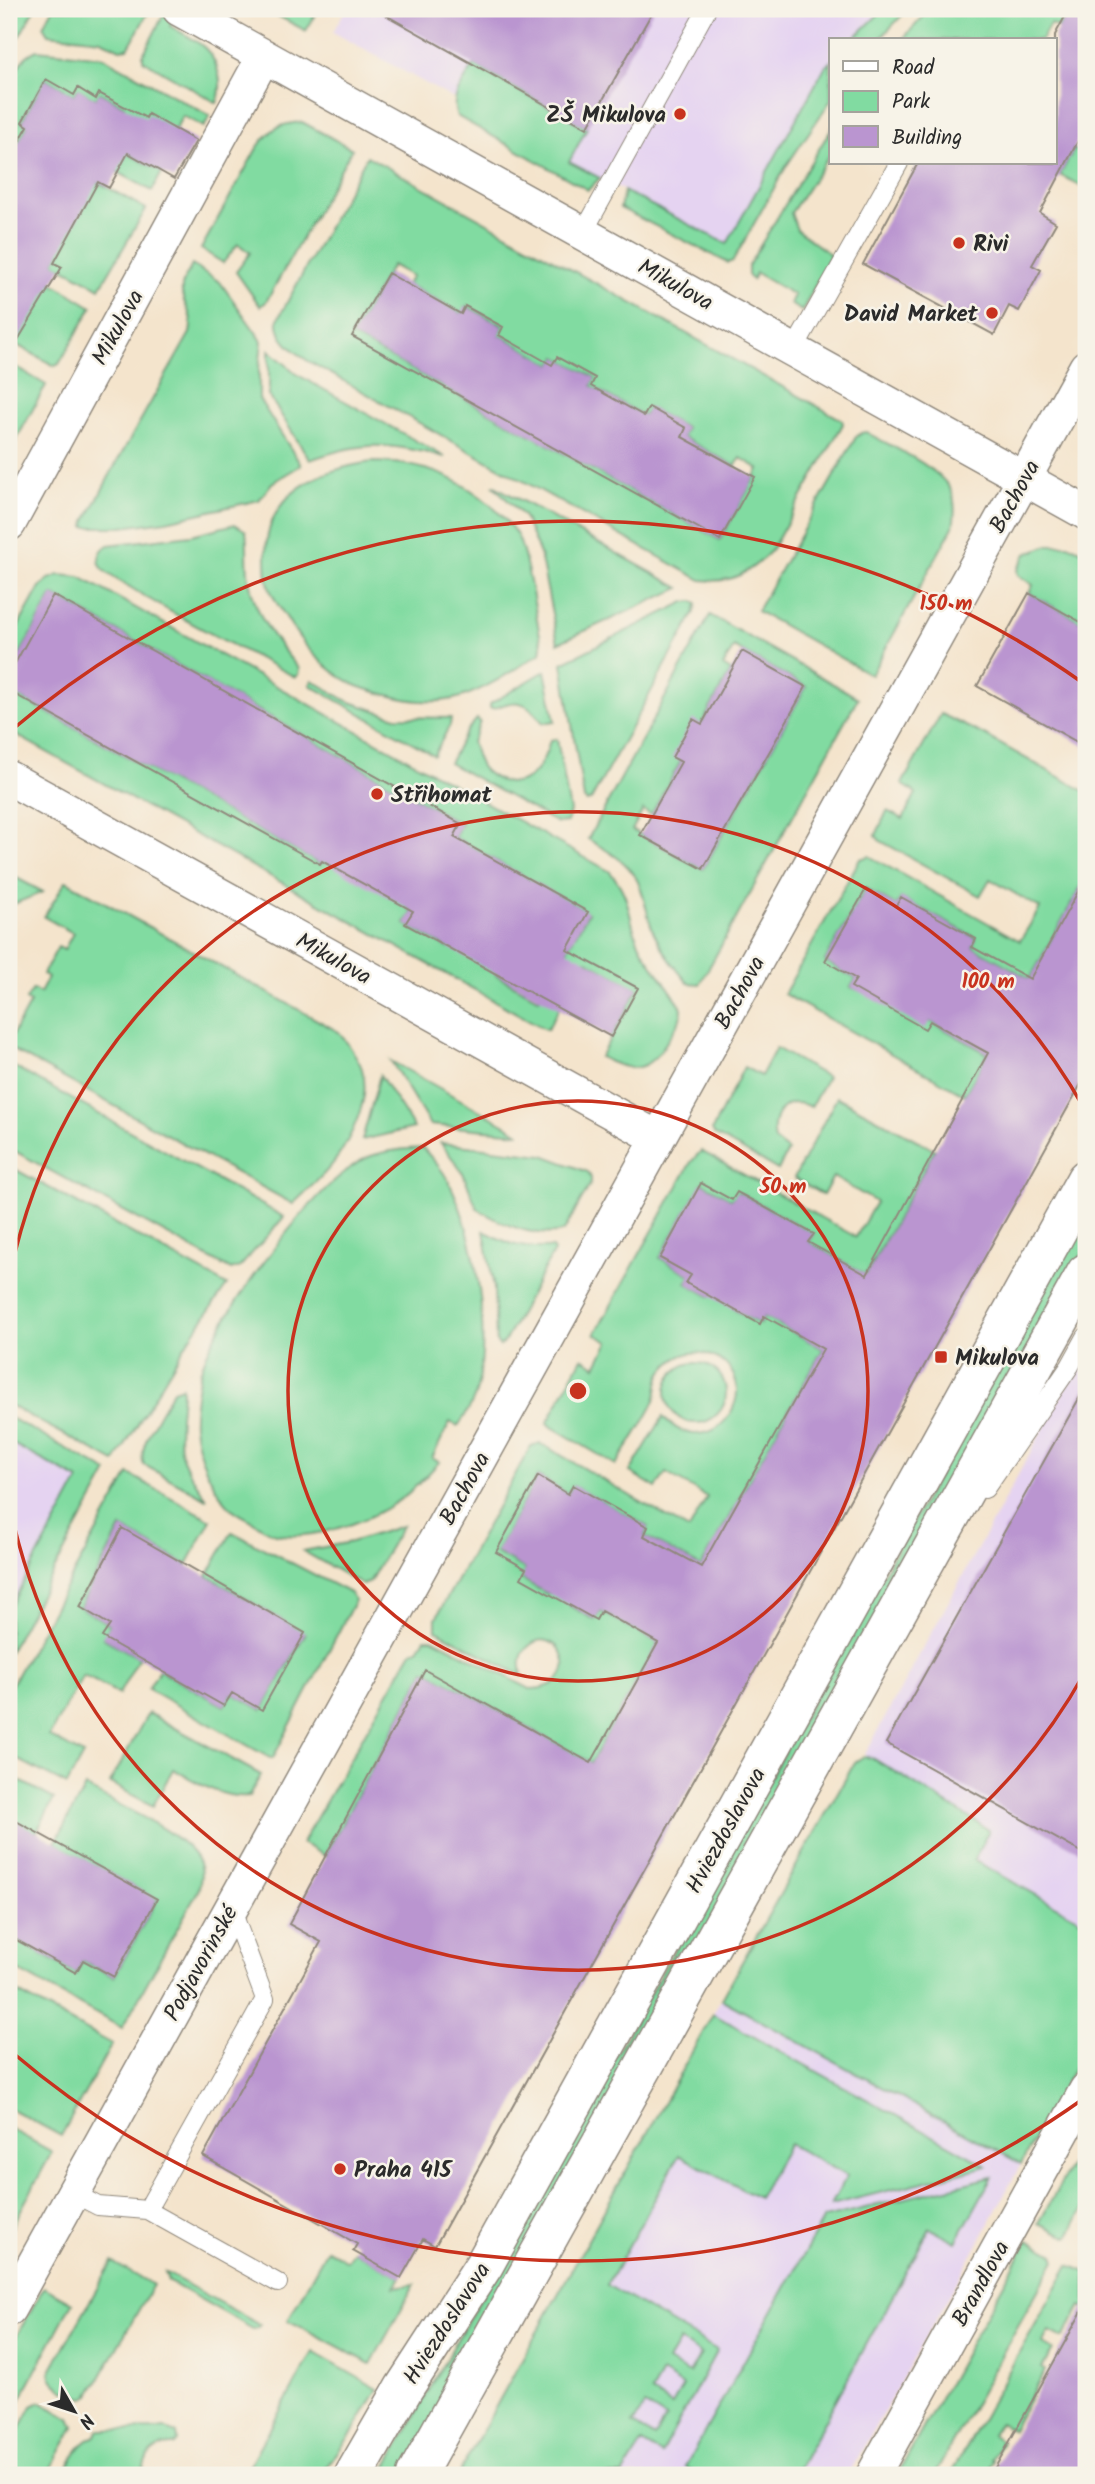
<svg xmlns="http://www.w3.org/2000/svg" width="1095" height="2484" font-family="Kalam,sans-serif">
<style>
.built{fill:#e5d3f1}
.green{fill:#81dba1;stroke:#568366;stroke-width:2;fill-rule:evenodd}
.building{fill:#ba95d0}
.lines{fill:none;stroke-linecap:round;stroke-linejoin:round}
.service-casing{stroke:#90887c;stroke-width:20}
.minor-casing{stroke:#90887c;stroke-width:36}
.tertiary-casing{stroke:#90887c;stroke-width:41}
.service{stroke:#fff;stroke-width:18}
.minor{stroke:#fff;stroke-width:33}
.tertiary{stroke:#fff;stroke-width:38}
.ring{fill:none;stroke:#c8321e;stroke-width:3.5}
.poi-dot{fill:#c8321e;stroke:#f7f3e8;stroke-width:2.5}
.labels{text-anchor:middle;stroke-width:5;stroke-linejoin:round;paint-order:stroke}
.poi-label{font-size:23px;font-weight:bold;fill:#2b2b2b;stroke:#f7f3e8;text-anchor:start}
.street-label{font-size:23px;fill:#2b2b2b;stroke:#f7f3e8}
.centre{fill:#c8321e;stroke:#f7f3e8;stroke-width:3.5}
.ring-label{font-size:21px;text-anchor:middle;font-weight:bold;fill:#c8321e;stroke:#f7f3e8;stroke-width:5;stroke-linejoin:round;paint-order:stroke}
</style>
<rect width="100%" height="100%" fill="#f7f3e8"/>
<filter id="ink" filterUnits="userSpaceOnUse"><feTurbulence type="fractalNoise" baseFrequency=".0143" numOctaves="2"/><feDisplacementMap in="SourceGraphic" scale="14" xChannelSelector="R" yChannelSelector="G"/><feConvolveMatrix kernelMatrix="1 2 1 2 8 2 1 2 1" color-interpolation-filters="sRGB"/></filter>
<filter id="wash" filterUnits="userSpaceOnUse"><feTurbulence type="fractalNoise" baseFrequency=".00686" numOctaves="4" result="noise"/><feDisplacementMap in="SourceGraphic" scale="28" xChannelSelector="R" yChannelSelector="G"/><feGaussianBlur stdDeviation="1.57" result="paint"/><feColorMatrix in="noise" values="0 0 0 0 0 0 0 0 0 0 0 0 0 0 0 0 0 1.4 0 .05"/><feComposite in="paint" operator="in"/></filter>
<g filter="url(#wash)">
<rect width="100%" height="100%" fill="#f4e4cc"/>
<!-- built -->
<path class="built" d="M346,9H884L852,40H831V61L825,67L727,244L569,162L587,128L475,65L454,99L333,32Z
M1086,1351V1923L974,1860L989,1829L874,1759L864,1756Z
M9,1442L79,1480L9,1609Z
M721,1999L1021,2164L973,2253L848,2475H458Z"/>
<!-- green -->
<path class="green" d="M9,9H35L9,54Z
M53,9H150L130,45L128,48L120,49L101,40L48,34L43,26Z
M265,9H318L306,31Z
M884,9H908L879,40H852Z
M930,9H1069L1059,28L1050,24L1041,40H902Z
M164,14L173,19L170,26C194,40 212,45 219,75C221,85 221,93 217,103L143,60V55Z
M37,50L103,57L210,116L204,127L183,116L175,129L127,153L162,172L152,191L101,163L124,106L100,93L96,99L78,89L74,95L46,79L22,122L28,126L9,159C9,127 0,65 37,50Z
M831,61V100L787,165L733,261L728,263L620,208L624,191L727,244L825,67Z
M474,65L587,128L569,162L600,178L588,190L457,116C448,98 466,80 474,65Z
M302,122L352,149L270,295L265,303L260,306L236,272L250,253L238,244L223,263L201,249L257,148C271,129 277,124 302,122Z
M831,129V153L791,213L797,230L831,255L802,311L790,304L794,295L756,273L752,280L748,275V266Z
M1074,149L1086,154V189L1060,175Z
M367,156L842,420L843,424L771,551C749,573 732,584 701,580L308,361C293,350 276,339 278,319ZM392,265L412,276L407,284L461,314L466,306L503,326L499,335L552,365L557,357L595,378L591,386L644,416L649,408L686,428L682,437L735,466L741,458L759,469L720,540L352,336Z
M92,179L146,209L100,288L54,263Z
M192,265L220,282L262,341L259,369V399L301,465L272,483L259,500L166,521L122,527H85L86,521L112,471L190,333C195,310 180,305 182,287C183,279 189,272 192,265Z
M45,278L92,307L59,364L55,366L15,344Z
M269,350L298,375L445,457C390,443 364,440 310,460L269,396Z
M9,363L46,385L9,453Z
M866,432C889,446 943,468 952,493C956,504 955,516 953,527L871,675L757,611L856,437L861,433Z
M372,462C424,462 466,479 502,516C508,523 517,532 520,542C531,575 535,612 542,646L541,653C516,668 489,688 461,697C437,704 412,702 388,695C376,692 363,689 353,684C323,668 303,646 286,617C281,610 276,602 272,594C266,581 266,567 266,552C267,492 321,469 372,462Z
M493,485L680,588L558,643L540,554L524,517Z
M235,524L246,531C248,547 246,564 249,580C255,616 276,642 299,669L298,675L295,677C241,649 185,622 133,589C124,583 109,577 102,568C96,559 100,550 108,545L191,535Z
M1048,545H1068L1086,552V625L1029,593L1033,585L1018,575L1017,571L1026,554Z
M59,575L80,577L609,871C634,898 626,919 641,947C653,969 670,987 682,1008C682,1020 675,1028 669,1038C649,1072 634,1075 600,1057L638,989L586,960L547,1030L9,731V691L320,864L327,852L413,911L405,924L448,948L452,943L499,968L496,975L539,999L588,913L454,837L461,824L53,595L9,674V643L40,587L49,579Z
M693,601L697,604L695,612L591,800L587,802L584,799L562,663L685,602Z
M710,615L858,698L700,984L688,983C675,968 663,951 654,933C644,911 646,886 628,867C617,855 602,848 588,839ZM734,647L806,687L703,869L632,830L643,810L651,815L731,671L723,666Z
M545,671L555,721L543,723C533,710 524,698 506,704C499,706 497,709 490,708V704Z
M312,680L347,701L396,717L451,718L450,725L434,755L310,685Z
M941,714L984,735L1086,792V877L1030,979L972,947L976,938L901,898L896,906L866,889L825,961L856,979L851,987L930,1021L988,1054L965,1095L784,994L860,859L869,856L1020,941L1040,908L990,879L980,896L879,840L876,835L887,811L903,819L916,793L902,784Z
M477,719L480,722L472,742C475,751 477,761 482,768C487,774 494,778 501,781C529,791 544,764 550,740L557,739L570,811L567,822L557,823L449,763L467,730Z
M9,874L43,892L9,906Z
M66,881L339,1032C347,1043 358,1056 362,1069C367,1086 364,1101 358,1117C342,1160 325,1174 293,1204L9,1048V1041L30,1003L26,1000L33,989L40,993L48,978L43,974L58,947L64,950L73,933L44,917Z
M776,1048L827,1077L811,1107C783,1094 770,1116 775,1141L788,1151L778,1170L714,1134L712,1130L744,1067L761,1076Z
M391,1061L520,1133L430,1125Z
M9,1064L284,1217L240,1267L231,1270L9,1148Z
M380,1075L414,1128L362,1140Z
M837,1097L935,1150L866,1275L808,1242L813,1234L738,1192L732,1200L702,1183L660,1258L691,1275L686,1283L711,1297L716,1289L735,1310L760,1324L764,1316L823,1349L701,1567L644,1536L648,1527L573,1486L568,1494L538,1476L496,1553L526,1569L522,1579L546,1593L575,1596L570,1606L595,1620L601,1611L659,1643L591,1763L425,1670L325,1856L302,1843L412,1651L418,1649L425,1638H432L530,1689C590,1688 559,1621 529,1646C519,1654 520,1664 522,1676L436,1630V1618L531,1446L539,1444L545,1446L689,1530L707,1497L666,1473L656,1488L630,1472L663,1417C716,1473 774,1374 706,1354C690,1349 674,1357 664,1370C656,1379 659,1390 655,1400C645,1423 629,1444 616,1465L552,1427L548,1423L549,1420L582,1358L596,1366L609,1342L595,1334L691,1162L701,1151L856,1237L876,1202L833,1177L823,1195L794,1178Z
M441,1143L543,1155L588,1172L591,1178V1183L564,1231C538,1240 498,1223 477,1208L463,1173Z
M423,1148C432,1159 443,1169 449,1182C476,1236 492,1335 476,1393C472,1405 466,1415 458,1426L450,1422L432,1458L439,1462C425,1478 410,1494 392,1505C363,1523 310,1541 276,1534C268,1532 259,1526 252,1521C245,1517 236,1513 230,1507C212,1488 196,1452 194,1425C193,1412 196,1396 198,1383C204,1342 251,1280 276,1246C296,1220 340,1167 371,1156C388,1150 406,1149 423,1148Z
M9,1166L227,1285L186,1344L115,1462L9,1405Z
M1086,1210V1248L403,2475H382Z
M484,1231C510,1245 522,1249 552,1248L554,1251L505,1341L500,1346L496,1342L494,1288Z
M666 1393a30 30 0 1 1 60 0a30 30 0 1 1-60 0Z
M182,1387C182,1407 177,1429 180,1449C184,1467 197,1484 207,1499L144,1465C135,1448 165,1406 173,1390Z
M9,1417L108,1472L9,1652V1609L79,1480L9,1442Z
M129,1474L211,1520L187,1565L121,1528L80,1607L110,1625L103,1638L139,1658L119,1694L83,1675L49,1736L83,1755L67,1785L9,1755V1689Z
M402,1526L370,1581L363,1585L303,1551L351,1542Z
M232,1532L350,1593L355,1600L273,1758H270L148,1689L159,1670L224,1706L232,1693L262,1710L305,1634L207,1576Z
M148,1713L261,1775L249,1796C221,1799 197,1782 173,1769L153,1806L110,1783Z
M864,1756L874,1759L989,1830L974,1860L1086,1923V2046L1021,2164L721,1999L855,1762Z
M9,1775L54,1799L36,1833L9,1817Z
M85,1787C113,1803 182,1832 197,1859C203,1870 201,1880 198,1891L122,2028L9,1966V1936L76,1973L83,1960L114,1977L157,1900L55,1843Z
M9,1988L112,2044L61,2136L9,2108Z
M713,2014L987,2166L831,2205L847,2176L789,2144L758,2198L679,2155L607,2285L717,2350L661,2454L642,2443L623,2475H458ZM680,2341L701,2354L689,2373L668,2361ZM662,2373L683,2386L672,2405L651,2392ZM645,2405L666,2418L654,2437L633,2424Z
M9,2128L52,2152L9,2232Z
M1086,2137V2204L1068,2237L1039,2223Z
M992,2177L956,2242L930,2228L795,2475H700L685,2467L824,2218Z
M1028,2240L1054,2254L1055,2260L934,2475H897Z
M327,2249L347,2261L353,2251L401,2277L395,2287L415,2284L371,2364L288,2320Z
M112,2262L153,2285L90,2395L85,2398C73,2396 50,2385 50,2372Z
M1069,2265L1086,2272V2308L1081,2306L1063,2338L1050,2331L1043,2344L1053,2350L1042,2368L1045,2370L1012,2430L1000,2423L992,2435L1002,2441L992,2459L994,2461L986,2475H950Z
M165,2272L260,2325L258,2328L253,2329L168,2281Z
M44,2287L72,2303L9,2420V2349Z
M313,2352L378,2389L353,2432L320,2475H244Z
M40,2402L70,2418L74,2427L47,2475H9V2449L32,2406Z
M166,2429L177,2433L178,2441L174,2445C155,2444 143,2457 143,2475H63C72,2460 79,2442 96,2436L98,2430Z"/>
<g id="blocks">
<!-- building -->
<path class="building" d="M375,9H654L587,128Z
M1069,9H1086V126L1040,213L1056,223L1032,265L1041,270L1019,311L1009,306L994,335L863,264L918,163H1055V35Z
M46,79L74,95L78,88L96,99L99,93L146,118L148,114L196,141L174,179L128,153L109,188L98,182L54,263L62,267L9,355V159L28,126L22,122Z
M388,273L461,314L465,306L503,327L499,335L552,365L557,357L595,378L591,386L644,416L649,407L686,428L682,437L755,477L720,540L352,336Z
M1029,593L1086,625V747L977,686Z
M53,595L461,824L454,837L588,912L567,950L638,988L611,1037L405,924L413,911L322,861L320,864L9,691V674Z
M742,651L806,687L703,869L640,835L681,762L672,757L693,719L702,724Z
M1086,877V1075L435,2246L423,2239L401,2278L353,2251L357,2244L203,2156L321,1942L289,1924L425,1670L591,1763L658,1643L601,1611L596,1620L521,1578L526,1569L496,1552L538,1476L568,1494L573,1485L648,1527L644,1536L701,1567L823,1349L764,1316L760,1324L686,1283L691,1275L660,1258L701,1183L732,1200L737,1192L814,1234L808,1242L867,1275L988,1053L930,1021L925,1029L900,1015L851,987L856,979L825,961L866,889L896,906L901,897L976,939L972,947L1030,979Z
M1086,1386V1855L886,1743Z
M122,1528L305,1633L262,1710L232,1693L224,1706L102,1637L110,1625L80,1607Z
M9,1817L157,1899L114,1977L83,1960L76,1973L9,1936Z
M1086,2304V2475H991Z"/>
</g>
</g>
<g filter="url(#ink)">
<use href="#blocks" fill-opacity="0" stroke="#90887c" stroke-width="2"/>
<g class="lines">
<defs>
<path id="service" d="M583,233L707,9
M794,349L899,163
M985,1489L1070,1366L1086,1337
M73,2193L98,2206L147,2210L278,2283
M147,2210L265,1999L231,1908"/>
<path id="minor" d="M179,9L1086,513
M9,524L264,56
M9,778L658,1138
M9,2309L1086,367
M873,2475L1086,2090"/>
<path id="tertiary" d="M354,2475L404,2388L484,2265L1086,1179
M416,2475L1086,1273"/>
</defs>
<!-- service casing -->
<use href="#service" class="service-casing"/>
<!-- minor casing -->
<use href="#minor" class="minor-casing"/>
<!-- tertiary casing -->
<use href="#tertiary" class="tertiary-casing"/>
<!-- service -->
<use href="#service" class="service"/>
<!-- minor -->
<use href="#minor" class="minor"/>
<!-- tertiary -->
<use href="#tertiary" class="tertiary"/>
</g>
</g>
<!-- distance rings -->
<g class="ring">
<circle cx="578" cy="1391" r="290"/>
<path d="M1085 1672A580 580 0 0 1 10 1507M10 1275A580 580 0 0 1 1085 1110"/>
<path d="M1083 2099A870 870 0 0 1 13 2053M13 729A870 870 0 0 1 1083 683"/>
</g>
<!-- markers -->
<g class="poi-dot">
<circle cx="680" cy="114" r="7"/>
<circle cx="959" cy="243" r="7"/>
<circle cx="992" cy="313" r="7"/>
<circle cx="377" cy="794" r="7"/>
<rect x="934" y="1350" width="14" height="14" rx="3.5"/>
<circle cx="340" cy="2169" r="7"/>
</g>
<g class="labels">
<!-- poi labels -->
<g class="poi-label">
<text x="666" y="122" text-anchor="end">ZŠ Mikulova</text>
<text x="973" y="251">Rivi</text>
<text x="978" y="321" text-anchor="end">David Market</text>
<text x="391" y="802">Střihomat</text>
<text x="955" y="1365">Mikulova</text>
<text x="354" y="2177">Praha 415</text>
</g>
<!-- street labels -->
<g class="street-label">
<text transform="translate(676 284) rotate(29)" y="8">Mikulova</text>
<text transform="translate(117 327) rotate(-61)" y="8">Mikulova</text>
<text transform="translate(1014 496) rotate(-61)" y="8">Bachova</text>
<text transform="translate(334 958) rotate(29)" y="8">Mikulova</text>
<text transform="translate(739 992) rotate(-61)" y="8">Bachova</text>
<text transform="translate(464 1488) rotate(-61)" y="8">Bachova</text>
<text transform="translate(725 1830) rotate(-61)" y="8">Hviezdoslavova</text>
<text transform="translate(200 1963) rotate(-61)" y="8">Podjavorinské</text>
<text transform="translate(980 2283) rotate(-61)" y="8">Brandlova</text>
<text transform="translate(446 2323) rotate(-57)" y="8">Hviezdoslavova</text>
</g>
</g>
<circle cx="578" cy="1391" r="10" class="centre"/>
<g class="ring-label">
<text x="946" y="610">150 m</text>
<text x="988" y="988">100 m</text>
<text x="783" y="1193">50 m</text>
</g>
<!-- margin -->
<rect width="1095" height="2484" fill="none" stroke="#f7f3e8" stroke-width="35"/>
<!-- legend -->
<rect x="829" y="38" width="228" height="126" fill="#f7f3e8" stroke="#a5a39c" stroke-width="2"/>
<rect x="843" y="61" width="35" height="10" fill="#ffffff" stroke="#a5a39c" stroke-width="2"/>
<text x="892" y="74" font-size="21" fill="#2b2b2b">Road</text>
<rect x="843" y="91" width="35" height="21" fill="#81dba1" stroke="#a5a39c" stroke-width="2"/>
<text x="892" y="108" font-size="21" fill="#2b2b2b">Park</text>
<rect x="843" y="126" width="35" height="21" fill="#ba95d0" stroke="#a5a39c" stroke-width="2"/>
<text x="892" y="144" font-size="21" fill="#2b2b2b">Building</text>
<!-- north arrow -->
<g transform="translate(74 2411) rotate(129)" stroke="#f7f3e8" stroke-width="5" paint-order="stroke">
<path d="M0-5L12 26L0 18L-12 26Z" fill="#2b2b2b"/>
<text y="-10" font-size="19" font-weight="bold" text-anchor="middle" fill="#2b2b2b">N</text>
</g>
</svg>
